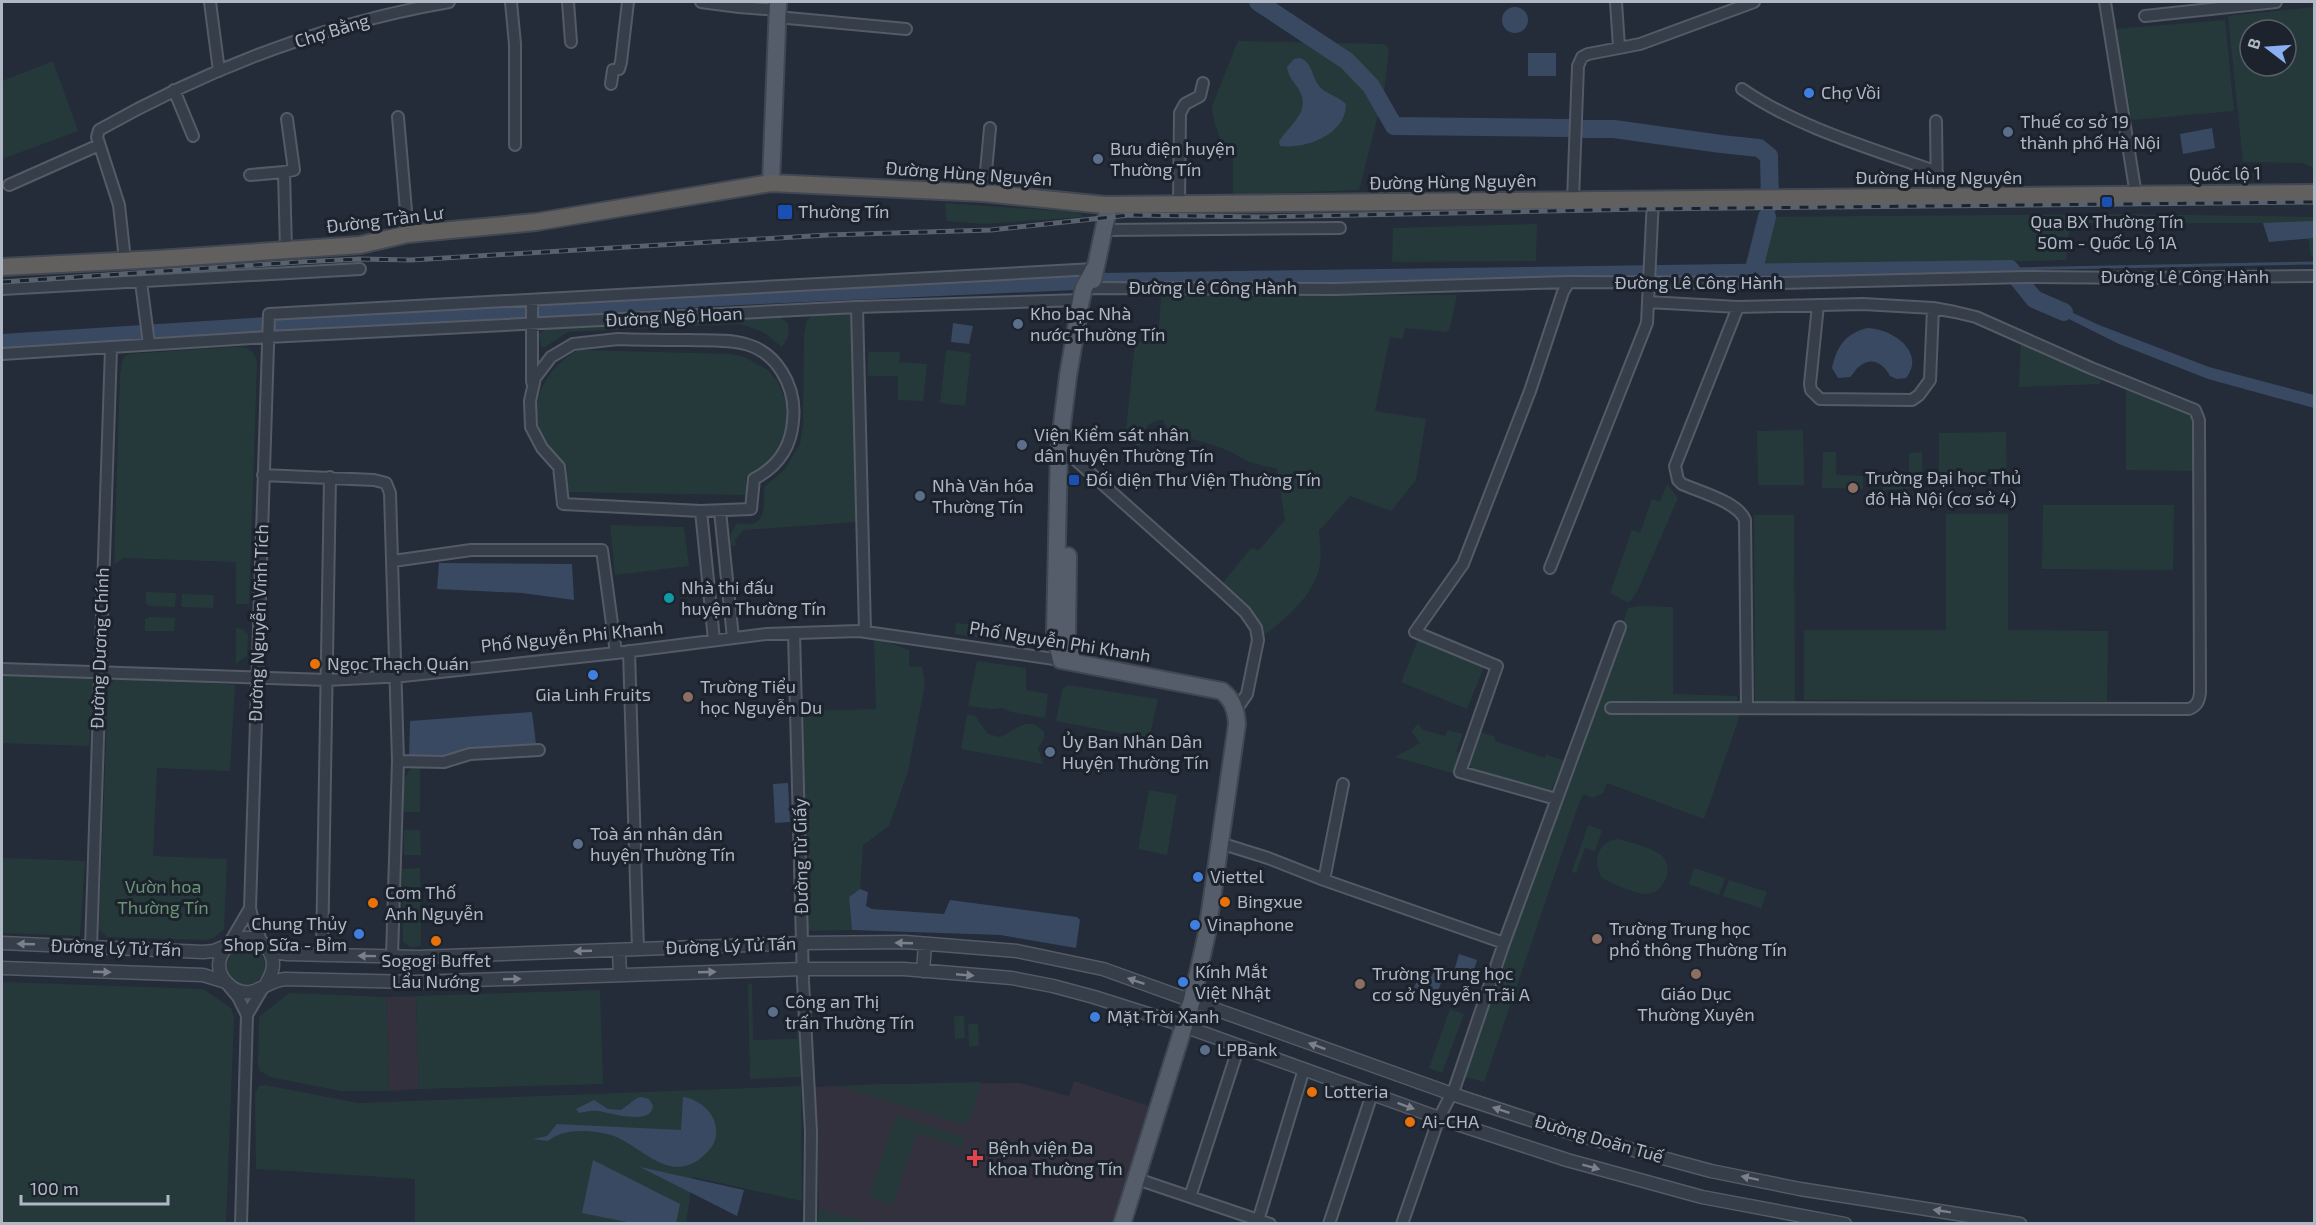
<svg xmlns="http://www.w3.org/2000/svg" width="2316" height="1225" font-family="'Exo 2',sans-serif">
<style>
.medical{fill:#32313d}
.green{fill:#26393a;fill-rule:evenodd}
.water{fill:#394961}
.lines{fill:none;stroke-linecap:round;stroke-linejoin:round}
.stream{stroke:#394961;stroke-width:3}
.river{stroke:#394961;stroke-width:18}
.minor-casing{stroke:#545b66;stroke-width:14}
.tertiary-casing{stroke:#545b66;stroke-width:15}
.primary-casing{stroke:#3f4752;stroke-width:20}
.trunk-casing{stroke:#414853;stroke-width:20}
.minor{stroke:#363e49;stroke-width:10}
.tertiary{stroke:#363e49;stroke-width:12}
.primary{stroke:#545d69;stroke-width:16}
.trunk{stroke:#61605e;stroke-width:16}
.rail-casing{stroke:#58626f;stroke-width:5}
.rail{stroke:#1c232d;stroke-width:3;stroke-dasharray:9;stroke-linecap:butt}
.oneway{fill:#7a818d}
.shop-dot{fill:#3f7fe0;stroke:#1c232d;stroke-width:2}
.service-dot{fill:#5c6f8a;stroke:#1c232d;stroke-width:2}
.transit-dot{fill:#1a4fb4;stroke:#1c232d;stroke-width:2}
.education-dot{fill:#8d6e63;stroke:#1c232d;stroke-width:2}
.culture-dot{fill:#0f9aa8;stroke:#1c232d;stroke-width:2}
.food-dot{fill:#e8710a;stroke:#1c232d;stroke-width:2}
.health-dot{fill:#e0444e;stroke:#1c232d;stroke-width:2}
.labels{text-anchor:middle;stroke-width:6;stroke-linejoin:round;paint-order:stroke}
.street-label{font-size:18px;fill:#b1b8c5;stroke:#1c232d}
.poi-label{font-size:18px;fill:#b1b8c5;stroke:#1c232d;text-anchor:start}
.park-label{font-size:18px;fill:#6a9474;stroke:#1c232d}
</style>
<rect width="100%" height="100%" fill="#232c38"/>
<!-- medical -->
<path class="medical" d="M416,996L419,1089L389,1091L386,997Z
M1074,1081L1149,1106L1113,1223L874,1224L819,1210L814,1087L876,1084L1020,1083L1069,1096Z"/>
<!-- green -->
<path class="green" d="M2314,7V168L2302,163L2243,162L2228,16ZM2250,30H2286V66H2250Z
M2225,20L2234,111L2132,120L2115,29Z
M1238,41L1385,44L1389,49L1384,92L1359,190L1233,195V157L1222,143L1215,125L1212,106Z
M53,61L78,131L2,159V81Z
M945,203L1073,212L1081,214L1083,217L984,224L947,221Z
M2113,214L2314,217V256H2311L2308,238L2269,242L2263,223H2070L2066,260L1761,268L1760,217Z
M1537,224L1536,261L1392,262L1393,228Z
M1457,295L1450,328L1446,332L1405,328L1403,339L1390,337L1375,411L1426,419L1416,480L1391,511L1350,496L1319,531C1320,543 1322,558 1319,569C1312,598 1281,623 1258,640L1256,628L1219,588L1251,548L1259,550L1285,520L1277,469L1249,462L1229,451L1210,444L1170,433L1163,420C1147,420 1142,432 1140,447L1125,440L1135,342L1158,341L1161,296Z
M851,312L856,522L744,530L735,539L736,546L730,545L731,534L737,523C767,530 764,508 764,487L785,469L800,444L803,424L804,337L806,321L813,315Z
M779,317L787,322C790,331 789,339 782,347L763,332L741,324L568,332L545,347H541L539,334L545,329L551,328Z
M2021,343L2101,380L2100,384L2019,387Z
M234,347C247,346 255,350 257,363L249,604H236V562L124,558L114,565L120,375L123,358L129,354Z
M578,350L731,354L744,357L768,370L778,382L786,402L787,428L782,442L774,456L766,464L746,477V495L567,492V466C521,429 530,378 578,350Z
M946,350L971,353L965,406L940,403Z
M868,352H900L899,362L927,364L923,401L898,400V376H868Z
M2126,387L2191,412L2197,417L2196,471L2126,470Z
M1803,430L1804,485H1758L1757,431Z
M2006,432L2007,484L1939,485V433Z
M1823,452H1836V475L1863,476V489L1822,488Z
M1922,452L1923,488L1883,490L1882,476H1909V453Z
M1667,484L1678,498L1638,590L1629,603L1610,593L1632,530L1640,533L1652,499L1660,502Z
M2043,505H2174L2173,570L2042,569Z
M1946,514H2008V630L2108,631L2107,701L1804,700V630H1946Z
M1754,515H1794L1795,702H1755Z
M610,525L684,527L689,566L615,575Z
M146,592L176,593L175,607L150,606L146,604Z
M182,594L214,595L213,608L181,607Z
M1640,606L1673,607V694L1737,696L1739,718L1704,819L1607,783L1603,793L1593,798L1584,794L1579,803L1484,1082L1465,1077L1628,608Z
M150,617L175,618L174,631H145V619Z
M956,623L1015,628L1013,643L955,634Z
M236,628L242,629L248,634L247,656L236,664Z
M874,637L909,650V667L922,666L925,684L908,771L889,826L863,845L860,889L849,897L852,930L808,931L803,711L876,709Z
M1418,640L1484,667L1467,709L1401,682Z
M977,661L1026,668V690L1048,694L1045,718L1011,712L1002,708L992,709L968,706Z
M2,672L86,677L91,679L94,685L89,746L2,743Z
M119,677L235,685L230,771L157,768L153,856L227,859L224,929L214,938L205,940L107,937L99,929L108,687L110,683Z
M1067,685L1158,699L1149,739L1056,721L1063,688Z
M967,714L975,716L988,734L1000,737C1015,732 1027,713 1044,732V738L1038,748L1043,764L961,749Z
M1418,724L1423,730L1445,736L1448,730L1463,734L1456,752L1464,754L1456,774L1395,757L1420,743L1411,731Z
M1478,731L1495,737V741L1545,758L1546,754L1564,761L1551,791L1546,793L1474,772L1467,762Z
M412,766H420V812H404V779Z
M1149,790L1177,795L1167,855L1138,849Z
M1588,825L1602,830L1595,851L1585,848L1576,873L1572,872Z
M404,830H420L421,855H404Z
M1617,839C1630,842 1650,847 1661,855C1675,866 1665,893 1647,894C1633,894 1616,884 1603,879C1591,864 1597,842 1617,839Z
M2,858L85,861L80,936L2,933Z
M420,868L421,946L410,947L403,941L402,869Z
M1694,868L1725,878L1719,895L1689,884Z
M1729,880L1767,892L1761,908L1723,896Z
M227 966a19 19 0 1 1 38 0a19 19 0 1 1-38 0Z
M2,982L203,989L231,1008L234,1017L226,1223H2Z
M748,984H752L753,1040L797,1039V994H801V1077L750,1079Z
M600,990L603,1084L419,1089L416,996Z
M289,993L386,997L389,1091H341L270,1077L260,1071L258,1065L259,1017Z
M1450,1009L1464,1014L1442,1073L1429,1068Z
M954,1016H964L965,1038L955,1039Z
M978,1024L979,1046L969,1047L968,1024Z
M982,1082L969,1121L961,1123L838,1086Z
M265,1085L358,1103L801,1086L802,1201L693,1177L686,1223H415V1179L256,1169L255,1094L259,1086Z
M897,1116L965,1138L962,1147L916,1133L893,1205L869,1197L895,1117Z
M819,1210L874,1223H817Z"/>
<!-- water -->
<path class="water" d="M1502 20a13 13 0 1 1 26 0a13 13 0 1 1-26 0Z
M1528,53H1556V76H1528Z
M1300,58C1312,63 1311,73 1317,83C1323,94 1337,95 1346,104C1346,135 1306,149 1280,146L1279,142C1289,124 1313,112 1298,88C1293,81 1288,76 1287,67L1294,59Z
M2212,128L2215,148L2183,154L2180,134Z
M2314,221V238L2269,242L2263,223Z
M2026,286H2034L2052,303L2099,325L2209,367L2314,395V408L2208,379L2119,344L2045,307Z
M953,323L973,326L969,344L951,342Z
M1867,328C1891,328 1927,352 1906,378L1897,379L1890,376C1884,364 1872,356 1860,366C1855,369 1854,374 1850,377L1838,378L1832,368C1837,346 1845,334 1867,328Z
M439,563L572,564L574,600L522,593L437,589Z
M532,712L536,744L475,748L444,756L409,758L410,721Z
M788,783L790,822L775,823L773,784Z
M860,889L868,892L866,906L872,909L944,914L950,900L1077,917L1080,920L1076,948L1000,935L852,930L849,897Z
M1459,954L1477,960L1472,977L1454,971Z
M1434,970L1445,973L1436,996L1414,988L1418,978L1429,982Z
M641,1097L649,1099L653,1106C651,1126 612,1113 598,1111C592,1110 585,1112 579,1113L576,1109L594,1100L608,1109L621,1110L637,1098Z
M683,1097C703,1100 721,1118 715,1140C713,1147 707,1153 701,1158C671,1182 645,1151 619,1138C607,1133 595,1131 583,1131C570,1131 558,1133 548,1141L533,1139L547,1136L557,1124L681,1130Z
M593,1160L680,1204L676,1223H632L582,1213Z
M640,1167L744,1190L737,1216Z"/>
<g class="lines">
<!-- stream -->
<path class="stream" d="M2010,269L2314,263"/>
<!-- river -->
<path class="river" d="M1258,2L1347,61L1371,86L1394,126L1568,128
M1584,129H1614L1721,144L1759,148L1769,156L1770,204
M1753,273L1767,217
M1098,282L2010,269L2034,299L2064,312
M2,343L719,297L1075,281"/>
<defs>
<path id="minor" d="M210,2L219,71
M511,2L515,44V145
M568,2L571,42
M701,2L739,7L778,10
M1616,2L1619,47
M2105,2L2136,195
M2145,16L2276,2
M777,17L906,29
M611,84L613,70L619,69L621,62L628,2
M1742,89C1798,128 1874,149 1937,172
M174,90L193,136
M398,117L408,234
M1936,121L1937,197
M250,175L284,172
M9,185L99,145
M984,193L990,128
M1573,200L1578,66L1582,57L1588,54L1640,44L1754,2
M1179,204L1180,113L1185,104L1200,96L1203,83
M1105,230L1340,228
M286,250L284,172L294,170L287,119
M125,260L119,205L97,137L99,130C207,69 327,23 449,2
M141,282L149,344
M1084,288L1335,289L1569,282L1780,283L2025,277L2149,278L2314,276
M2,289L360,269
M1818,305L1810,384L1811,390L1820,399L1912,400L1919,395L1930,380L1933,308
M857,307L865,631
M1738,307L1675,466L1678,480L1682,484C1700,492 1738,502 1745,520L1747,708
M618,339C642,340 665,340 688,340C725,341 760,336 782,372C792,388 795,403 793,421C791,448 777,467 754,479L751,509L701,511L563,504L559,467L542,448L531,427L530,401L535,378L551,357L573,344Z
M2,354L268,337L857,307L1081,300
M532,382V300
M1059,450L1069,454L1219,588L1245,612L1256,628L1258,640L1247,694L1236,710
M263,475L374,480L386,483L390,493L398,761L392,957
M701,511L714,640
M720,511L733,638
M393,561L471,550H602L616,653
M1550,568L1647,323L1653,199
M794,633L803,981L811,1132L810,1224
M629,651L638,949
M2,669L327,680L403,676L616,653L766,634L859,631L1061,660
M1611,708L2189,709C2197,706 2199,701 2200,693L2199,420L2195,410L2091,368L1976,317L1955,312L1933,308L1863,304L1738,307L1648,302
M398,761L444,762L470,754L539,750
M1343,784L1324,880L1504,943
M1556,799L1460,772L1497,666L1415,632L1463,564L1530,391L1563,292L1569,282
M1220,843L1268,858L1324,880
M262,943L253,921L250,908L269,314L1094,269
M229,944L250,908
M91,947L111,348
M322,955L330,477
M228,985L238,997L247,1015
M1143,1181L1270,1224
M1190,1197L1239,1046
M241,1224L247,1015L264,986
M1257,1224L1304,1069
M1329,1224L1372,1094
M1402,1224L1439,1118L1455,1087L1504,943L1620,627"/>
<path id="tertiary" d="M2,943L203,952L214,951L228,945
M266,946L275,952L287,954L418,957L803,943L905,942L1017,951L1103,969L1452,1094L1574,1134L1711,1171L1800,1189L2020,1224
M619,950L620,975
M2,968L203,975L226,982
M923,971L925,944
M266,984C272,974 276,964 270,953C252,916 198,955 228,984C234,990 242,993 250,992C262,990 269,981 285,979L415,982L803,969H904L1012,978L1053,986L1094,997L1170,1021L1439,1118L1567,1160L1702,1197L1845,1224"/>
<path id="primary" d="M771,183L778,2
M1094,269L1084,288L1081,300L1068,376L1059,450L1055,633L1061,660L1222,691C1233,700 1236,710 1237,724L1207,933L1192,1000L1122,1224
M1093,280L1109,205
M1068,556L1067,636L1071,656"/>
<path id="trunk" d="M2,267L158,259L360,245L408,234L536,222L771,183L984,193L1105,205L2314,193"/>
</defs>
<!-- minor casing -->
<use href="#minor" class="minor-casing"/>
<!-- tertiary casing -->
<use href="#tertiary" class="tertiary-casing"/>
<!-- primary casing -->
<use href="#primary" class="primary-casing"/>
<!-- trunk casing -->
<use href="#trunk" class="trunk-casing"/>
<!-- minor -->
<use href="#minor" class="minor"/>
<!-- tertiary -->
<use href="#tertiary" class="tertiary"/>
<!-- primary -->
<use href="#primary" class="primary"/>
<!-- trunk -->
<use href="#trunk" class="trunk"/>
<defs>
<path id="rail" d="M2,282L299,262L360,259L411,260L828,235L991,230L1130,215L1263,217L1643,209L2314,202"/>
</defs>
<!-- rail casing -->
<use href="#rail" class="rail-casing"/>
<!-- rail -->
<use href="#rail" class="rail"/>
</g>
<!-- one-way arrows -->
<defs><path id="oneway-solid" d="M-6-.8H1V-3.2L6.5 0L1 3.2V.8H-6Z" transform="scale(1.5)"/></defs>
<g class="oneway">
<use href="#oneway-solid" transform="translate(904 943) rotate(-178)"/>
<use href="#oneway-solid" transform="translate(26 944) rotate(-178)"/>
<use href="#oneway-solid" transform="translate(583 951) rotate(178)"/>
<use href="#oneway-solid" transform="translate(367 956) rotate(-179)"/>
<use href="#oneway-solid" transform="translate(102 972) rotate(2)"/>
<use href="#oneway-solid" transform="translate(707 972) rotate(-2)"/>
<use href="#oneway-solid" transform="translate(965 975) rotate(5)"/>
<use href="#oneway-solid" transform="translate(512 979) rotate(-2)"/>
<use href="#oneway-solid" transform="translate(1136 981) rotate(-161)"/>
<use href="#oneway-solid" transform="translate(1317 1046) rotate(-160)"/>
<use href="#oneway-solid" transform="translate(1406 1106) rotate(20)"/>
<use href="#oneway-solid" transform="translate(1501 1110) rotate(-162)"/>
<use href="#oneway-solid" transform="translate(1591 1167) rotate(15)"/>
<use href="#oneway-solid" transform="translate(1750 1178) rotate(-168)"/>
<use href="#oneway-solid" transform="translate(1942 1211) rotate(-171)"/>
</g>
<!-- markers -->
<g class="shop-dot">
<circle cx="1809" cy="93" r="6"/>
<circle cx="593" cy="675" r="6"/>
<circle cx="1198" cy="877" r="6"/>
<circle cx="1195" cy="925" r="6"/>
<circle cx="359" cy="934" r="6"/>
<circle cx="1183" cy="982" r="6"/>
<circle cx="1095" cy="1017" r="6"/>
</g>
<g class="service-dot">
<circle cx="2008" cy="132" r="6"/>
<circle cx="1098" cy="159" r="6"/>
<circle cx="1018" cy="324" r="6"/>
<circle cx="1022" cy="445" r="6"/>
<circle cx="920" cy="496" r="6"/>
<circle cx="1050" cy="752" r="6"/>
<circle cx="578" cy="844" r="6"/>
<circle cx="773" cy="1012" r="6"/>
<circle cx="1205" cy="1050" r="6"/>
</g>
<g class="transit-dot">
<rect x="2101" y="196" width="12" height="12" rx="3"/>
<rect x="777" y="204" width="16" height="16" rx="3"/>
<rect x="1068" y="474" width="12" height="12" rx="3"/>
</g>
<g class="education-dot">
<circle cx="1853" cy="488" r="6"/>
<circle cx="688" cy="697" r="6"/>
<circle cx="1597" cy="939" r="6"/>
<circle cx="1696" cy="974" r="6"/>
<circle cx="1360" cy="984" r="6"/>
</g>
<circle class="culture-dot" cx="669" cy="598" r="6"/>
<g class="food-dot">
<circle cx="315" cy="664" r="6"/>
<circle cx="1225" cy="902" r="6"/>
<circle cx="373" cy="903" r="6"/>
<circle cx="436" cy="941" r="6"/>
<circle cx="1312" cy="1092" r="6"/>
<circle cx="1410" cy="1122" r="6"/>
</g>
<path class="health-dot" d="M972 1149h6v6h6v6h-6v6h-6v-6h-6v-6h6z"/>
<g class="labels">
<!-- street labels -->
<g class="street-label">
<text transform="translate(332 31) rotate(-17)" y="6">Chợ Bằng</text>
<text transform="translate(969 174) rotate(4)" y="6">Đường Hùng Nguyên</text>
<text transform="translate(2225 174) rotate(-1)" y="6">Quốc lộ 1</text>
<text x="1939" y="184">Đường Hùng Nguyên</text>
<text transform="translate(1453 182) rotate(-1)" y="6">Đường Hùng Nguyên</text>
<text transform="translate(385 220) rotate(-7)" y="6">Đường Trần Lư</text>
<text x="2185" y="283">Đường Lê Công Hành</text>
<text x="1699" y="289">Đường Lê Công Hành</text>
<text x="1213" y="294">Đường Lê Công Hành</text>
<text transform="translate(674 317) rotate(-3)" y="6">Đường Ngô Hoan</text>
<text transform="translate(259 623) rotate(-88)" y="6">Đường Nguyễn Vĩnh Tích</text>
<text transform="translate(572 637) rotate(-6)" y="6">Phố Nguyễn Phi Khanh</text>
<text transform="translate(1060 642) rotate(9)" y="6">Phố Nguyễn Phi Khanh</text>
<text transform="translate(100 648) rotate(-88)" y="6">Đường Dương Chính</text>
<text transform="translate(801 856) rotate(-91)" y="6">Đường Từ Giấy</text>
<text transform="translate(731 946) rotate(-2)" y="6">Đường Lý Tử Tấn</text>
<text transform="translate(116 948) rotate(2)" y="6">Đường Lý Tử Tấn</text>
<text transform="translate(1599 1139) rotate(16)" y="6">Đường Doãn Tuế</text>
</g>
<!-- poi labels -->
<g class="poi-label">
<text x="1821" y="99">Chợ Vồi</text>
<text x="2020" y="128">Thuế cơ sở 19<tspan x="2020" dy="21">thành phố Hà Nội</tspan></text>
<text x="1110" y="155">Bưu điện huyện<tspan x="1110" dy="21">Thường Tín</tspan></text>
<text x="798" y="218">Thường Tín</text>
<text x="2107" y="228" text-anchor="middle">Qua BX Thường Tín<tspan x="2107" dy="21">50m - Quốc Lộ 1A</tspan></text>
<text x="1030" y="320">Kho bạc Nhà<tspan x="1030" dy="21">nước Thường Tín</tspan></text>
<text x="1034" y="441">Viện Kiểm sát nhân<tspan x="1034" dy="21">dân huyện Thường Tín</tspan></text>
<text x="1865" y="484">Trường Đại học Thủ<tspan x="1865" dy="21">đô Hà Nội (cơ sở 4)</tspan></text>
<text x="1086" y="486">Đối diện Thư Viện Thường Tín</text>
<text x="932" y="492">Nhà Văn hóa<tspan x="932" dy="21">Thường Tín</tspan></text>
<text x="681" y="594">Nhà thi đấu<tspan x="681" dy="21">huyện Thường Tín</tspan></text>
<text x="327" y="670">Ngọc Thạch Quán</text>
<text x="700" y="693">Trường Tiểu<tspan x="700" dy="21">học Nguyễn Du</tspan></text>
<text x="593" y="701" text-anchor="middle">Gia Linh Fruits</text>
<text x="1062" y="748">Ủy Ban Nhân Dân<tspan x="1062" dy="21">Huyện Thường Tín</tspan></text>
<text x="590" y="840">Toà án nhân dân<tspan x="590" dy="21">huyện Thường Tín</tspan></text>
<text x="1210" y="883">Viettel</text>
<text x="385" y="899">Cơm Thố<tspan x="385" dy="21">Anh Nguyễn</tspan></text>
<text x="1237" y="908">Bingxue</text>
<text x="347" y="930" text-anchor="end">Chung Thủy<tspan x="347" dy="21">Shop Sữa - Bỉm</tspan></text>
<text x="1207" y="931">Vinaphone</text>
<text x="1609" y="935">Trường Trung học<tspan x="1609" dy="21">phổ thông Thường Tín</tspan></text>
<text x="436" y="967" text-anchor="middle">Sogogi Buffet<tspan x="436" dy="21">Lẩu Nướng</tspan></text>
<text x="1195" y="978">Kính Mắt<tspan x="1195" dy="21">Việt Nhật</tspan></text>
<text x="1372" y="980">Trường Trung học<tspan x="1372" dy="21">cơ sở Nguyễn Trãi A</tspan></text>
<text x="1696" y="1000" text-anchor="middle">Giáo Dục<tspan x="1696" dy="21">Thường Xuyên</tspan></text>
<text x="785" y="1008">Công an Thị<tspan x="785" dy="21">trấn Thường Tín</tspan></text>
<text x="1107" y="1023">Mặt Trời Xanh</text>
<text x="1217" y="1056">LPBank</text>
<text x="1324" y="1098">Lotteria</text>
<text x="1422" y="1128">Ai-CHA</text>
<text x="988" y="1154">Bệnh viện Đa<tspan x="988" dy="21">khoa Thường Tín</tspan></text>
</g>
<!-- park labels -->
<g class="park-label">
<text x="163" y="893">Vườn hoa<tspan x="163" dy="21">Thường Tín</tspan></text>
</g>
</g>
<!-- border -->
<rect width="2316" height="1225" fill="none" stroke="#b1b8c5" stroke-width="6"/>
<!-- north arrow -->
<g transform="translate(2268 48) rotate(287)"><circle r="28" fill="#1c232d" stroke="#585f6a" stroke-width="1.5"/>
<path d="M0-4.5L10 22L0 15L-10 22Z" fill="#8ab0f1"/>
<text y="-9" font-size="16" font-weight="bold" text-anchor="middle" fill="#b1b8c5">B</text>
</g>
<!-- scale -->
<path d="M21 1195v9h147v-9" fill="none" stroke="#b1b8c5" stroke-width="3"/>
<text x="30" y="1195" font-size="18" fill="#b1b8c5" stroke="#1c232d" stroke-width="4.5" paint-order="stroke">100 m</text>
</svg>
